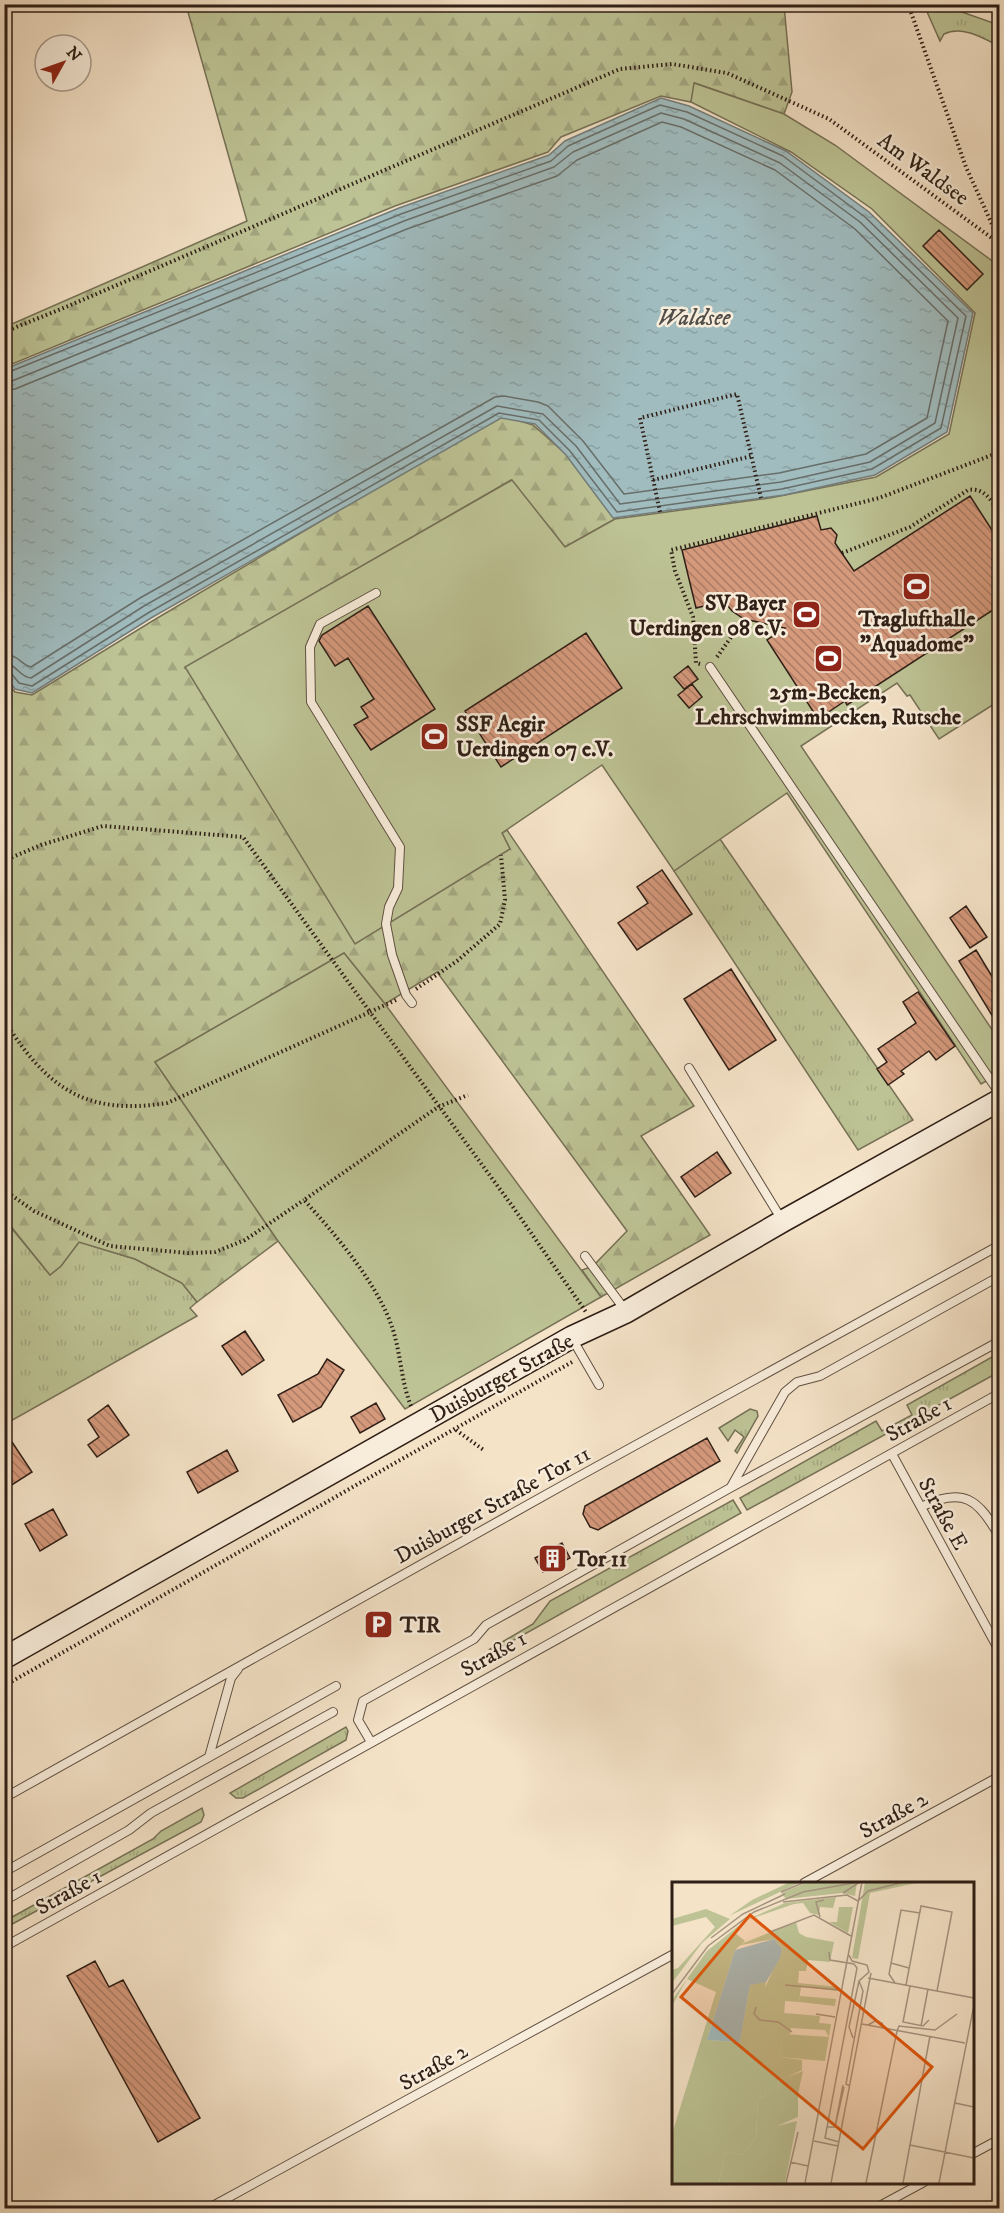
<svg xmlns="http://www.w3.org/2000/svg" width="1004" height="2213" font-family="'IM FELL DW Pica',serif">
<style>
.grass{fill:url(#grass-tufts);stroke:#767156;stroke-width:1.5}
.forest{fill:url(#forest-firs);stroke:#767156;stroke-width:1.5}
.park{fill:#bdc395;stroke:#767156;stroke-width:1.5}
.water{fill:url(#water-ripples);stroke:#737d7b;stroke-width:1.5}
.lines{fill:none;stroke-linecap:round;stroke-linejoin:round}
.shore{stroke:#686e6a;stroke-width:1.5}
.building{fill:url(#building-back-hatch);stroke:#2f1f16;stroke-width:1.5}
.lane-casing{stroke:#605042;stroke-width:10}
.secondary-casing{stroke:#2f1f16;stroke-width:24}
.path{stroke:#2f1f16;stroke-width:4;stroke-dasharray:1.5 3;stroke-linecap:butt}
.lane{stroke:#f8eddb;stroke-width:8}
.secondary{stroke:#f8eddb;stroke-width:21}
.labels{text-anchor:middle;stroke-width:5;stroke-linejoin:round;paint-order:stroke}
.street-label{font-size:22px;fill:#2f1f16;stroke:#f8eddb}
.poi-label{font-size:22px;font-weight:bold;fill:#2f1f16;stroke:#f8eddb;text-anchor:start}
.water-label{font-size:24px;font-style:italic;fill:#514e49;stroke:#f8eddb}
.inset-road{fill:none;stroke:#a69581;stroke-width:1.5}
.view{fill:#df560c;fill-opacity:0.15;stroke:#df560c;stroke-width:3}
.inset-edge{fill:none;stroke:#2f1f16;stroke-width:3}
</style>
<defs>
<pattern id="grass-tufts" width="24" height="20" patternUnits="userSpaceOnUse" patternTransform="scale(1.5)"><rect width="24" height="20" fill="#bdc395"/><path d="M3 7l-1-3M5 7V3M7 7l1-3M15 17l-1-3M17 17v-4M19 17l1-3" fill="none" stroke="#a3a780"/></pattern>
<pattern id="forest-firs" width="22" height="20" patternUnits="userSpaceOnUse" patternTransform="scale(1.5)"><rect width="22" height="20" fill="#bdc395"/><path d="M5 1l3.5 6h-7zM16 11l3.5 6h-7z" fill="#a3a780"/></pattern>
<pattern id="water-ripples" width="26" height="14" patternUnits="userSpaceOnUse" patternTransform="scale(1.5)"><rect width="26" height="14" fill="#a0bcbf"/><path d="M2 4q2-2 4 0t4 0M15 11q2-2 4 0t4 0" fill="none" stroke="#8aa1a3"/></pattern>
<pattern id="building-back-hatch" width="6" height="6" patternUnits="userSpaceOnUse" patternTransform="scale(1.5)"><rect width="6" height="6" fill="#d5997c"/><path d="M-1 5l2 2M0 0l6 6M5-1l2 2" fill="none" stroke="#ad7c65"/></pattern>
</defs>
<rect width="100%" height="100%" fill="#f5e3c8"/>
<filter id="stains"><feTurbulence type="fractalNoise" baseFrequency=".00333" numOctaves="4"/><feColorMatrix values="0 0 0 0 .2 0 0 0 0 .09 0 0 0 0 .02 0 0 0 .5 -.17"/></filter>
<radialGradient id="worn" r=".72"><stop offset=".6" stop-color="#630" stop-opacity="0"/><stop offset="1" stop-color="#630" stop-opacity=".3"/></radialGradient>
<!-- grass -->
<path class="grass" d="M924,5H942L999,25V46C983,38 962,25 944,34L940,41Z
M720,839L913,1120L858,1150L674,871Z
M4,1219L50,1275L61,1266L79,1242L135,1259L182,1283L197,1302L190,1308L197,1316L9,1422L4,1414Z
M999,1353V1372L747,1510L740,1498L876,1421L882,1431L912,1415L907,1405Z
M750,1409L757,1411L758,1416L737,1453L735,1451L744,1437L735,1430L728,1441L719,1428Z
M733,1500L741,1513L496,1650L490,1649L533,1624L550,1601Z
M346,1727L348,1731L346,1740L243,1798H236L230,1793Z
M202,1808L204,1815L201,1822L5,1928V1921L153,1839L161,1831Z"/>
<!-- forest -->
<path class="forest" d="M186,5H784L792,92L784,114L695,83L691,102L661,96L561,137L548,152L395,206L5,367V327L247,221Z
M500,415L533,425L567,455L615,519L565,547L511,480L185,668L510,849L502,833L507,830L694,1106L641,1136L710,1235L601,1297L582,1270L593,1266L627,1231L437,972L385,1004L344,953L155,1062L278,1241L197,1302L182,1283L135,1259L79,1242L61,1266L50,1275L5,1219L4,678L15,692L32,695L154,620Z"/>
<!-- park -->
<path class="park" d="M694,83L784,114L835,145L999,266V701L939,739L910,695L907,696L897,683L801,746L999,1040V1074L981,1084L787,793L674,871L602,765L502,833L510,849L355,944L185,667L512,480L565,547L615,519L770,498L876,477L949,434L975,313L872,209L791,152L691,102Z
M344,953L385,1004L601,1297L405,1409L278,1241L155,1062Z"/>
<!-- water -->
<path class="water" d="M661,98L689,106L786,151L869,212L973,313L947,432L875,475L784,495L613,518L566,455L535,424L501,418L151,618L32,693L15,689L4,674L5,369L399,208L549,155L565,141Z"/>
<g class="lines">
<!-- shore -->
<path class="shore" d="M4,374L401,214L551,161L568,146L660,105L687,112L783,156L865,217L966,316L941,428L872,469L782,489L617,512L570,451L539,420L499,413L148,613L32,686L19,683L11,673L4,671
M4,382L12,381L404,221L554,167L573,152L661,113L684,119L780,163L860,222L958,318L935,423L870,462L781,482L620,504L576,446L543,414L497,406L144,606L31,678C19,677 17,664 4,663
M4,391L15,389L407,229L557,176L577,160L662,122L681,127L775,170L855,229L948,321L927,418L866,454L779,473L624,494L583,441L548,406L538,402L504,396L495,397L140,598L31,667C21,665 19,655 4,654"/>
</g>
<!-- building -->
<path class="building" d="M939,230L983,274L967,290L923,246Z
M970,496L999,541V606L847,705L845,701L818,719L767,640L785,628L744,619L732,611L724,601L696,608L682,550L817,516L821,530L831,528L837,535L835,543L854,571Z
M368,606L435,709L371,750L354,725L368,717L361,707L374,699L348,658L335,666L319,641L322,635Z
M586,633L622,688L501,767L465,711Z
M688,666L698,679L684,689L674,677Z
M692,684L702,697L689,708L678,695Z
M662,870L692,914L637,950L618,923L648,903L637,887Z
M966,906L987,937L970,948L950,918Z
M976,950L999,988V1027L959,961Z
M731,969L776,1040L729,1070L684,999Z
M918,992L955,1046L936,1060L929,1051L901,1071L904,1074L888,1085L877,1069L887,1062L878,1049L916,1023L903,1002Z
M717,1152L731,1173L695,1197L681,1177Z
M245,1331L264,1360L242,1375L222,1346Z
M327,1359L344,1370L321,1407L293,1422L278,1395L318,1374Z
M376,1403L385,1419L360,1433L351,1417Z
M108,1405L129,1435L97,1457L88,1445L99,1437L88,1420Z
M4,1430L32,1472L4,1490Z
M707,1438L720,1461L598,1530L590,1527L583,1514L585,1506Z
M227,1450L238,1471L198,1493L187,1472Z
M53,1509L67,1535L40,1551L25,1524Z
M562,1543L570,1558L543,1572L535,1558Z
M95,1961L109,1987L123,1980L200,2118L158,2142L67,1976Z"/>
<g class="lines">
<defs>
<path id="lane" d="M376,593L320,624L310,647L311,702L400,847L398,888L389,907L386,924L392,955L406,995L412,1003
M710,667L1000,1094
M689,1068L782,1220
M585,1256L625,1310
M573,1340L599,1385
M892,1454L1000,1652
M731,1487L785,1392L797,1382L820,1376L1000,1276
M921,1507C963,1486 979,1499 1000,1538
M371,1742L358,1720L363,1701L474,1639L486,1625L730,1488L1000,1341
M209,1757L231,1678L238,1669
M4,1798L574,1479L1000,1245
M4,1872L336,1686
M804,1883L1000,1776
M4,1891L11,1897L129,1830L151,1813L333,1712
M4,1947L1000,1393
M972,2154L1000,2139
M209,2208L674,1954
M876,2208L924,2182"/>
<path id="secondary" d="M4,1658L572,1337L626,1312L783,1221L1000,1100"/>
</defs>
<!-- lane casing -->
<use href="#lane" class="lane-casing"/>
<!-- secondary casing -->
<use href="#secondary" class="secondary-casing"/>
<!-- path -->
<path class="path" d="M908,4L966,167L1000,242
M4,332L66,307L620,69L672,64L727,73L829,119L1000,244
M653,480L752,456
M660,512L640,418L737,394L761,498
M842,553L910,527L968,490C985,487 991,501 1000,513
M717,657L744,619
M700,664L696,663L693,617L675,571L671,550L879,498L1000,452
M4,856L8,859L41,845L103,826L243,837L370,1012L167,1103C85,1116 47,1088 4,1020
M416,989L457,961L500,924L505,900L501,855
M396,1000L370,1012L513,1207L586,1312
M4,1190L34,1211L110,1246L188,1253L215,1252L245,1240L304,1200
M411,1406C401,1381 401,1355 393,1330C379,1285 335,1234 304,1200L438,1107L468,1095
M456,1430L485,1451
M4,1686L572,1362"/>
<!-- lane -->
<use href="#lane" class="lane"/>
<!-- secondary -->
<use href="#secondary" class="secondary"/>
</g>
<!-- icons -->
<defs>
<symbol id="stadium-square" viewBox="-11 -11 22 22"><rect x="-9" y="-9" width="18" height="18" rx="4" fill="#8f2418" stroke="#f8eddb"/><path d="M0-5a6.5 5 0 1 0 0 10a6.5 5 0 1 0 0-10ZM-3.5-1.8h7v3.6h-7Z" fill="#fff"/></symbol>
<symbol id="building-square" viewBox="-11 -11 22 22"><rect x="-9" y="-9" width="18" height="18" rx="4" fill="#8f2418" stroke="#f8eddb"/><path d="M-4-6H4V6H1V3H-1V6H-4ZM-2.5-4.3h1.7v1.8h-1.7ZM.8-4.3h1.7v1.8H.8ZM-2.5-1h1.7V.8h-1.7ZM.8-1h1.7V.8H.8Z" fill="#fff"/></symbol>
<symbol id="parking-square" viewBox="-11 -11 22 22"><rect x="-9" y="-9" width="18" height="18" rx="4" fill="#8f2418" stroke="#f8eddb"/><path d="M-3.5-5.5H1a3.5 3.5 0 0 1 0 7H-1V5.5H-3.5ZM-1-3.4V-.6H.8a1.4 1.4 0 0 0 0-2.8Z" fill="#fff"/></symbol>
</defs>
<g fill-rule="evenodd">
<use href="#stadium-square" x="900" y="570" width="33" height="33"/>
<use href="#stadium-square" x="790" y="598" width="33" height="33"/>
<use href="#stadium-square" x="812" y="642" width="33" height="33"/>
<use href="#stadium-square" x="418" y="720" width="33" height="33"/>
<use href="#building-square" x="536" y="1542" width="33" height="33"/>
<use href="#parking-square" x="362" y="1608" width="33" height="33"/>
</g>
<g class="labels">
<!-- street labels -->
<g class="street-label">
<text transform="translate(924 168) rotate(36)" y="8">Am Waldsee</text>
<text transform="translate(501 1377) rotate(-29)" y="8">Duisburger Straße</text>
<text transform="translate(918 1418) rotate(-29)" y="8">Straße 1</text>
<text transform="translate(492 1504) rotate(-29)" y="8">Duisburger Straße Tor 11</text>
<text transform="translate(944 1513) rotate(61)" y="8">Straße E</text>
<text transform="translate(493 1653) rotate(-29)" y="8">Straße 1</text>
<text transform="translate(893 1814) rotate(-29)" y="8">Straße 2</text>
<text transform="translate(68 1891) rotate(-29)" y="8">Straße 1</text>
<text transform="translate(433 2066) rotate(-29)" y="8">Straße 2</text>
</g>
<!-- poi labels -->
<g class="poi-label">
<text x="786" y="610" text-anchor="end">SV Bayer<tspan x="786" dy="25">Uerdingen 08 e.V.</tspan></text>
<text x="917" y="626" text-anchor="middle">Traglufthalle<tspan x="917" dy="25">"Aquadome"</tspan></text>
<text x="828" y="699" text-anchor="middle">25m-Becken,<tspan x="828" dy="25">Lehrschwimmbecken, Rutsche</tspan></text>
<text x="456" y="731">SSF Aegir<tspan x="456" dy="25">Uerdingen 07 e.V.</tspan></text>
<text x="573" y="1566">Tor 11</text>
<text x="400" y="1632">TIR</text>
</g>
<!-- water labels -->
<g class="water-label">
<text x="694" y="325">Waldsee</text>
</g>
</g>
<!-- overview -->
<g transform="translate(672 1882)">
<rect width="302" height="302" fill="#f5e3c8"/>
<path d="M118,0H129L57,34L80,18ZM136,0H185L183,14L170,11L114,17L109,11ZM193,0H249L198,11L186,77L180,76ZM164,15L161,26L148,25L147,33L138,31L131,21L122,22L72,39L113,21ZM167,25H181L176,51L157,40H165ZM34,27L58,37L30,61L0,101V88L6,86L43,45L34,35L0,44V37ZM128,114L164,117L163,124L127,120ZM131,189L126,212L106,210L107,198Z" fill="#bdc395"/>
<path d="M70,41L62,50L73,59L63,68L35,158L68,160L78,103L86,100H94L93,106L112,131L148,134L147,141L159,142L157,155L153,148L119,146L118,152L111,153L107,175L130,178V188L117,194V199H107L106,210L94,208L93,214L86,217L84,255L70,273L53,270L47,301H0V252L44,110L15,97L0,124V118L35,69Z" fill="#bdc395"/>
<path d="M124,40L127,51L134,55L162,60L158,80L136,78L134,89H127L126,101L167,105L166,109L129,105L127,120L113,119L111,151L77,146L84,106H93L110,67L102,57L64,64ZM111,152L157,155L153,179L107,175Z" fill="#bdc395"/>
<path d="M94,208L126,212V235L105,244L125,239L113,301H47L53,270L70,273L84,255L86,217L93,214Z" fill="#bdc395"/>
<path d="M102,57L110,67L108,76L94,100L78,103L68,160L35,158L63,68Z" fill="#a0bcbf"/>
<path class="inset-road" d="M109,10L133,0M171,11L188,0M111,20L175,13L186,19L196,9L232,0M148,35L144,20L152,18M98,50L142,33L179,54M39,56L71,32L113,12M157,70L158,78L182,82L185,86L153,256L167,260M177,73L180,79L195,83L197,90L187,99L191,109L174,202L178,204M219,81L237,86M196,96L302,116M223,101L217,92L229,28L248,31M113,103L168,108M234,103L249,24L280,30L265,109M238,104L231,140L251,144L257,138M0,112L36,64L82,30L131,10L187,0M84,125L82,132L88,138L106,140L120,150M144,132L163,135M190,142L293,161M196,143L203,139L210,141L212,146M249,144L256,107M225,149L227,144L263,148L285,132M181,156L177,145L187,99M283,221L302,225M156,245H163L171,203M163,245L172,205M142,259L166,264M238,263L302,276M118,280L136,284M114,301L126,250M133,301L190,0M159,301L199,91M194,301L225,149M231,301L258,154M267,301L302,123"/>
<path class="view" d="M78,33L260,185L191,267L9,115Z"/>
<rect width="302" height="302" class="inset-edge"/>
</g>
<!-- margin -->
<rect width="1004" height="2213" fill="none" stroke="#f5e3c8" stroke-width="24"/>
<rect x="6" y="6" width="992" height="2201" fill="none" stroke="#2f1f16" stroke-width="3"/>
<rect x="12" y="12" width="980" height="2189" fill="none" stroke="#2f1f16" stroke-width="1.5"/>
<!-- north arrow -->
<g transform="translate(63 63) rotate(50)"><circle r="28" fill="#f8eddb" stroke="#a89b8c" stroke-width="1.5"/>
<path d="M0-4.5L10 22L0 15L-10 22Z" fill="#8f2418"/>
<text y="-9" font-size="16" font-weight="bold" text-anchor="middle" fill="#2f1f16">N</text>
</g>
<rect width="100%" height="100%" filter="url(#stains)"/>
<rect width="100%" height="100%" fill="url(#worn)"/>
</svg>
